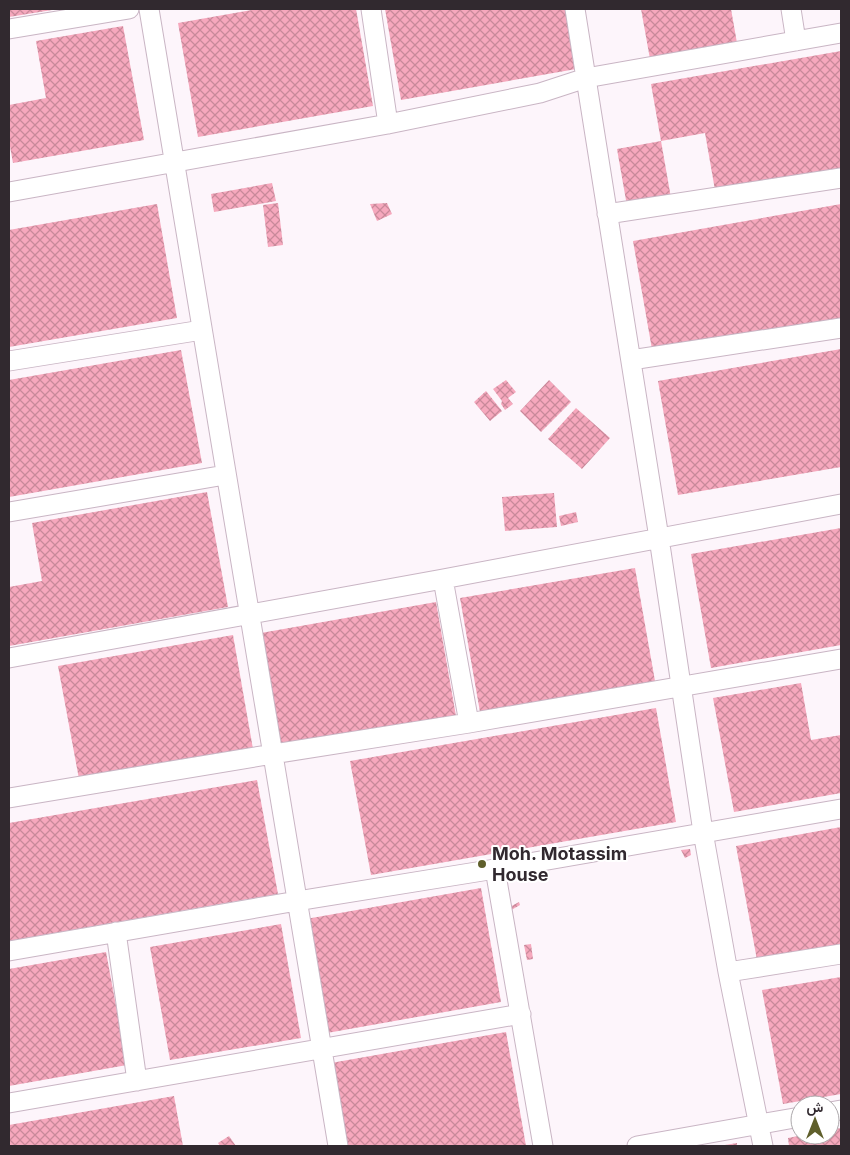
<svg xmlns="http://www.w3.org/2000/svg" width="850" height="1155" font-family="Inter,Vazirmatn,sans-serif">
<style>
.building{fill:url(#building-cross-hatch)}
.lines{fill:none;stroke-linecap:round;stroke-linejoin:round}
.street-casing{stroke:#c9b5c4;stroke-width:21}
.street{stroke:#fff;stroke-width:19}
.poi-dot{fill:#5f5f2b;stroke:#fff;stroke-width:2}
.labels{text-anchor:middle;stroke-width:4;stroke-linejoin:round;paint-order:stroke}
.poi-label{font-size:18px;font-weight:bold;fill:#31292f;stroke:#fff;text-anchor:start}
</style>
<defs>
<pattern id="building-cross-hatch" width="8" height="8" patternUnits="userSpaceOnUse" patternTransform="scale(1.25)"><rect width="8" height="8" fill="#f6a8bd"/><path d="M0 0l8 8M0 8l8-8" fill="none" stroke="#c8899a"/></pattern>
</defs>
<rect width="100%" height="100%" fill="#fdf5fb"/>
<!-- building -->
<path class="building" d="M9,9H52V10L9,17Z
M258,9H356L373,106L198,137L178,23Z
M385,9H566L576,69L401,100Z
M641,9H731L737,43L650,59Z
M123,26L144,140L13,163L9,141V105L46,98L36,41Z
M841,51V168L715,190L705,133L661,141L671,198L627,206L617,149L661,141L651,84Z
M272,183L276,201L214,212L211,194Z
M278,203L283,245L268,247L263,205Z
M387,203L392,214L377,221L370,204Z
M157,204L177,318L9,347V230Z
M841,204V322L653,355L633,241Z
M841,349V467L678,495L658,381Z
M181,350L202,463L9,497V380Z
M506,380L516,392L508,398L513,404L505,410L501,404L502,401L493,389Z
M549,380L571,402L541,432L520,411Z
M486,391L502,411L490,421L474,402Z
M576,408L610,438L582,469L548,439Z
M207,492L228,607L9,646V587L42,581L32,523Z
M554,493L557,527L505,531L502,497Z
M576,512L578,522L561,526L559,516Z
M841,528V645L711,668L691,554Z
M635,568L655,681L480,712L460,598Z
M436,602L456,716L281,747L261,633Z
M233,635L253,749L79,779L58,666Z
M801,683L811,740L841,735V793L734,812L713,698Z
M656,708L676,822L371,875L350,761Z
M257,780L278,894L9,941V823Z
M841,827V944L757,960L736,846Z
M690,849L691,855L685,858L681,850Z
M481,888L501,1002L327,1033L306,919Z
M519,902L520,905L508,912L506,909Z
M281,924L301,1038L170,1060L150,947Z
M531,944L533,959L527,960L524,945Z
M106,952L127,1065L9,1086V969Z
M841,977V1094L783,1104L762,990Z
M506,1032L526,1146H346L331,1063Z
M174,1096L183,1146H9V1125Z
M841,1128V1146H789L788,1138L803,1135H830V1130Z
M229,1136L236,1146H220L218,1143Z
M737,1143V1146H725V1145Z"/>
<g class="lines">
<defs>
<path id="street" d="M149,9L338,1146
M371,9L388,124
M575,9L659,538L703,832L728,972L763,1146
M791,9L796,41
M9,29L129,9
M9,192L388,124L540,93L586,78L841,33
M607,214L841,178
M631,360L841,328
M9,361L202,330
M9,512L225,475
M443,579L469,723
M9,658L443,579L841,504
M9,798L273,754L469,723L841,659
M495,869L543,1146
M116,932L137,1081
M9,951L297,901L495,869L841,809
M728,972L841,954
M9,1103L521,1014
M830,1112L841,1110
M637,1146L800,1117"/>
</defs>
<!-- street casing -->
<use href="#street" class="street-casing"/>
<!-- street -->
<use href="#street" class="street"/>
</g>
<!-- markers -->
<circle class="poi-dot" cx="482" cy="864" r="5"/>
<g class="labels">
<!-- poi labels -->
<g class="poi-label">
<text x="492" y="860">Moh. Motassim<tspan x="492" dy="21">House</tspan></text>
</g>
</g>
<!-- border -->
<rect width="850" height="1155" fill="none" stroke="#31292f" stroke-width="20"/>
<!-- north arrow -->
<g transform="translate(815 1120)"><circle r="24" fill="#ffffff" stroke="#ada9ac"/>
<path d="M0-4L9 19L0 12L-9 19Z" fill="#5f5f2b"/>
<text y="-8" font-size="14" font-weight="bold" text-anchor="middle" fill="#31292f">ش</text>
</g>
</svg>
